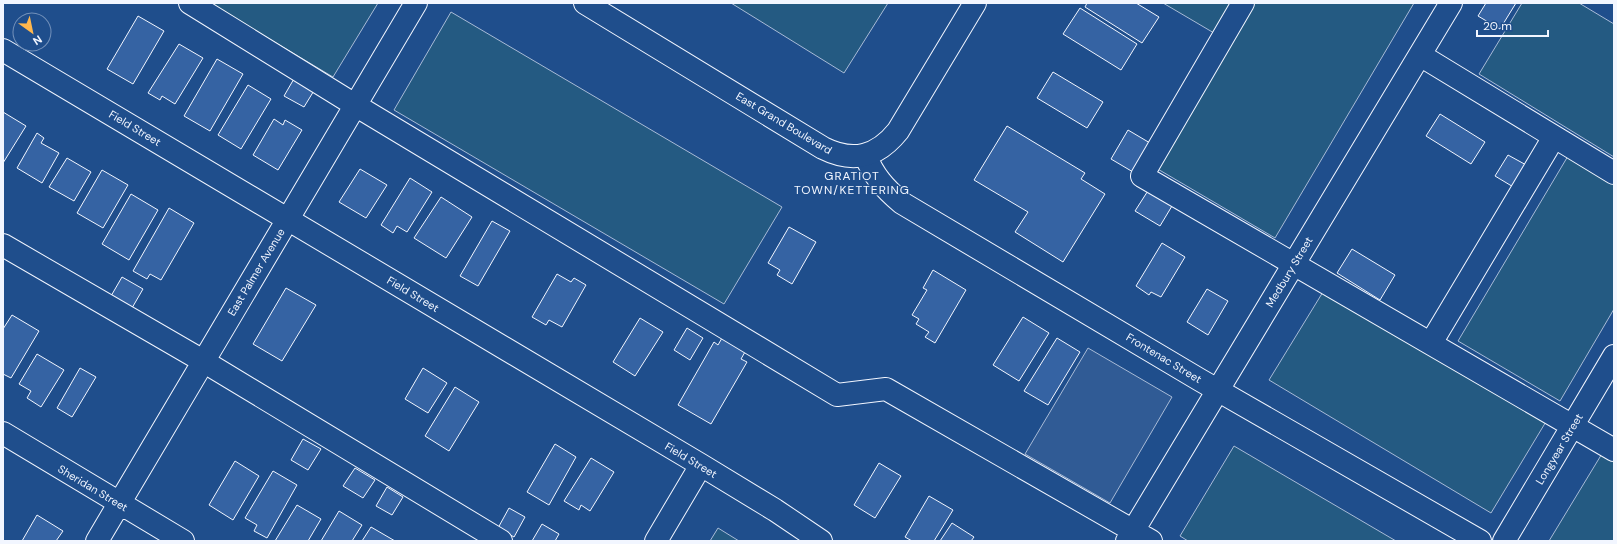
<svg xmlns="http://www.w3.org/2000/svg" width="1617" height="544" font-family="'DM Sans',sans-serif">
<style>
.grass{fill:#245a82;stroke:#a8bbd7}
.parking{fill:#305b95;stroke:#a8bbd7}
.building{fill:#3563a3;stroke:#f2f6ff}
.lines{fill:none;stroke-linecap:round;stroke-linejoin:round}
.minor-casing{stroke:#f2f6ff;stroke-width:24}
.major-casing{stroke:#f2f6ff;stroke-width:24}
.minor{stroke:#1f4e8c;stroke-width:22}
.major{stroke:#1f4e8c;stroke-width:22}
.labels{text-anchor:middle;stroke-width:3;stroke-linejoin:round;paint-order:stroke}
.street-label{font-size:11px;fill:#f2f6ff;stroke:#1f4e8c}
.neighbourhood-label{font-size:12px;letter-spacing:1px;fill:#f2f6ff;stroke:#1f4e8c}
</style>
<rect width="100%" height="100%" fill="#1f4e8c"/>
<!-- grass -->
<path class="grass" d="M209,3H378L333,77Z
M731,3H888L844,73Z
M1163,3H1232L1214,33Z
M1253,3H1414L1275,238L1156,168Z
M1522,3H1579L1614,24V157L1479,74Z
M451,12L782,207L724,304L394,110Z
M1568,156L1614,183V309L1560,401L1458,341Z
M1326,287L1547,420L1491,513L1269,380Z
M1234,446L1396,541H1188L1180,536Z
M1603,452L1614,459V541H1549Z
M718,528L739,541H710Z"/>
<!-- parking -->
<path class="parking" d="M1088,348L1172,397L1110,503L1025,454Z"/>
<!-- building -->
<path class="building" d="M1087,3H1136L1159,17L1142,43L1085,7Z
M1486,3H1516L1500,29L1478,16Z
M1080,8L1137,44L1121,70L1063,34Z
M138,16L164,31L133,84L107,69Z
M179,44L203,58L175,104L162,96L160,100L148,93Z
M217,59L243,74L210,131L184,116Z
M1053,72L1103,102L1087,128L1037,98Z
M295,77L315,89L304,107L284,96Z
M248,85L271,99L241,149L218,135Z
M3,112L26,126L3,163Z
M1440,114L1485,142L1471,164L1426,136Z
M274,119L283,125L285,120L302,130L278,170L253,155Z
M1007,126L1085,173L1081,179L1105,194L1063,262L1015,232L1028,212L974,180Z
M1128,130L1150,143L1133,172L1111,159Z
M37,133L44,138L41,143L59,153L42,183L17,168Z
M1508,155L1528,166L1515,188L1495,176Z
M67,158L91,172L74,201L49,187Z
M360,169L387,185L366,218L339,202Z
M102,170L128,185L103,228L77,213Z
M410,178L432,192L407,232L397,226L393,233L381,225Z
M1151,186L1175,201L1160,226L1135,211Z
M131,194L158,210L129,260L102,244Z
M441,197L472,217L446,258L414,238Z
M169,208L194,223L161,280L150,274L147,279L133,271Z
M492,221L510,231L478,286L460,276Z
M789,227L816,242L792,284L777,275L780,270L768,263Z
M1162,243L1185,257L1161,297L1151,292L1149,295L1136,286Z
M1352,249L1395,275L1380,300L1337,273Z
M933,270L966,290L935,343L925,337L929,332L916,324L919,319L912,315L927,290L923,288Z
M557,274L571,282L574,278L586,285L562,327L549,320L546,325L532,317Z
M122,277L143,289L132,308L111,296Z
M286,288L316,305L282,361L253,344Z
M1207,289L1228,301L1208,335L1187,322Z
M12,315L39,331L11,378L3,374V329Z
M1023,317L1049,333L1019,381L993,365Z
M640,318L663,332L635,376L613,362Z
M687,328L703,338L690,360L674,350Z
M722,338L745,352L741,359L747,362L711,424L678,405L714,342L718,345Z
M1057,338L1080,352L1048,405L1024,391Z
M37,354L64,370L41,407L27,398L31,391L19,384Z
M80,368L96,377L72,417L57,408Z
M423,368L447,383L428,413L405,399Z
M455,387L479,402L449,451L425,436Z
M303,439L321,449L308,470L291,460Z
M555,444L576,457L549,505L527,492Z
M591,458L614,472L590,511L581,505L579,510L564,501Z
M235,461L259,476L233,520L209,505Z
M879,463L901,476L875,518L854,505Z
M355,468L375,480L363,498L343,486Z
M273,471L297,485L267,538L254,531L257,525L245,518Z
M387,487L403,497L392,515L376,506Z
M929,496L953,510L934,541H912L905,537Z
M297,505L321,519L308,541H275Z
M509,508L525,517L514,537L498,528Z
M339,511L362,525L352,541H321Z
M37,515L63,531L56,541H22Z
M952,523L974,537L971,541H940Z
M542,524L559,534L555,541H532Z
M371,527L395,541H362Z"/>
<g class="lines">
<defs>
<path id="minor" d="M190,3L355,105L837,395L886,389L1151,541
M1243,3L1142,176L1614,450
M3,50L701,465L775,510L821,541
M1420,55L1614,173
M865,155C874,176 884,188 902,203L1200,380L1480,541
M3,245L203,361L501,541
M1431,343L1554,137
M3,433L183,541
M97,541L416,3
M656,541L701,465
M1127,541L1451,3
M1504,541L1614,356"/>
<path id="major" d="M585,3L823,148C853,163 877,157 898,131L975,3"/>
</defs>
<!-- minor casing -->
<use href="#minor" class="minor-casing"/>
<!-- major casing -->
<use href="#major" class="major-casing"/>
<!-- minor -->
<use href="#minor" class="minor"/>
<!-- major -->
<use href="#major" class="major"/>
</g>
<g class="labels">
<!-- street labels -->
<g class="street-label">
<text transform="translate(784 123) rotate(31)" y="4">East Grand Boulevard</text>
<text transform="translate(135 128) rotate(31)" y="4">Field Street</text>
<text transform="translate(256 272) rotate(-59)" y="4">East Palmer Avenue</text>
<text transform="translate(1289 272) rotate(-59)" y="4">Medbury Street</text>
<text transform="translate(413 294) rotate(31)" y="4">Field Street</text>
<text transform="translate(1164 358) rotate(31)" y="4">Frontenac Street</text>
<text transform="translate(1559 449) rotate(-59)" y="4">Longyear Street</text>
<text transform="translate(691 460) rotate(31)" y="4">Field Street</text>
<text transform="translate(93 488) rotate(31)" y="4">Sheridan Street</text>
</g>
<!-- neighbourhood labels -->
<g class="neighbourhood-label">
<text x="852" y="180">GRATIOT<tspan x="852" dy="14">TOWN/KETTERING</tspan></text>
</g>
</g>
<!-- border -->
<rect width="1617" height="544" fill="none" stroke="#f2f6ff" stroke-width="8"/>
<!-- north arrow -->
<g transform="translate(32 32) rotate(147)"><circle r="19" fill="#1f4e8c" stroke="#7391ba"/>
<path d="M0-3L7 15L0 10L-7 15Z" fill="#ffb74d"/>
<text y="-6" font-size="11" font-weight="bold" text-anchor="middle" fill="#f2f6ff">N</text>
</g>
<!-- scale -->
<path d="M1477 30v6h71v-6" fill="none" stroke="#f2f6ff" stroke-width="2"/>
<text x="1483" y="30" font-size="12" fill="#f2f6ff" stroke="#1f4e8c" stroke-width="3" paint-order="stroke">20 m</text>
</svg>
